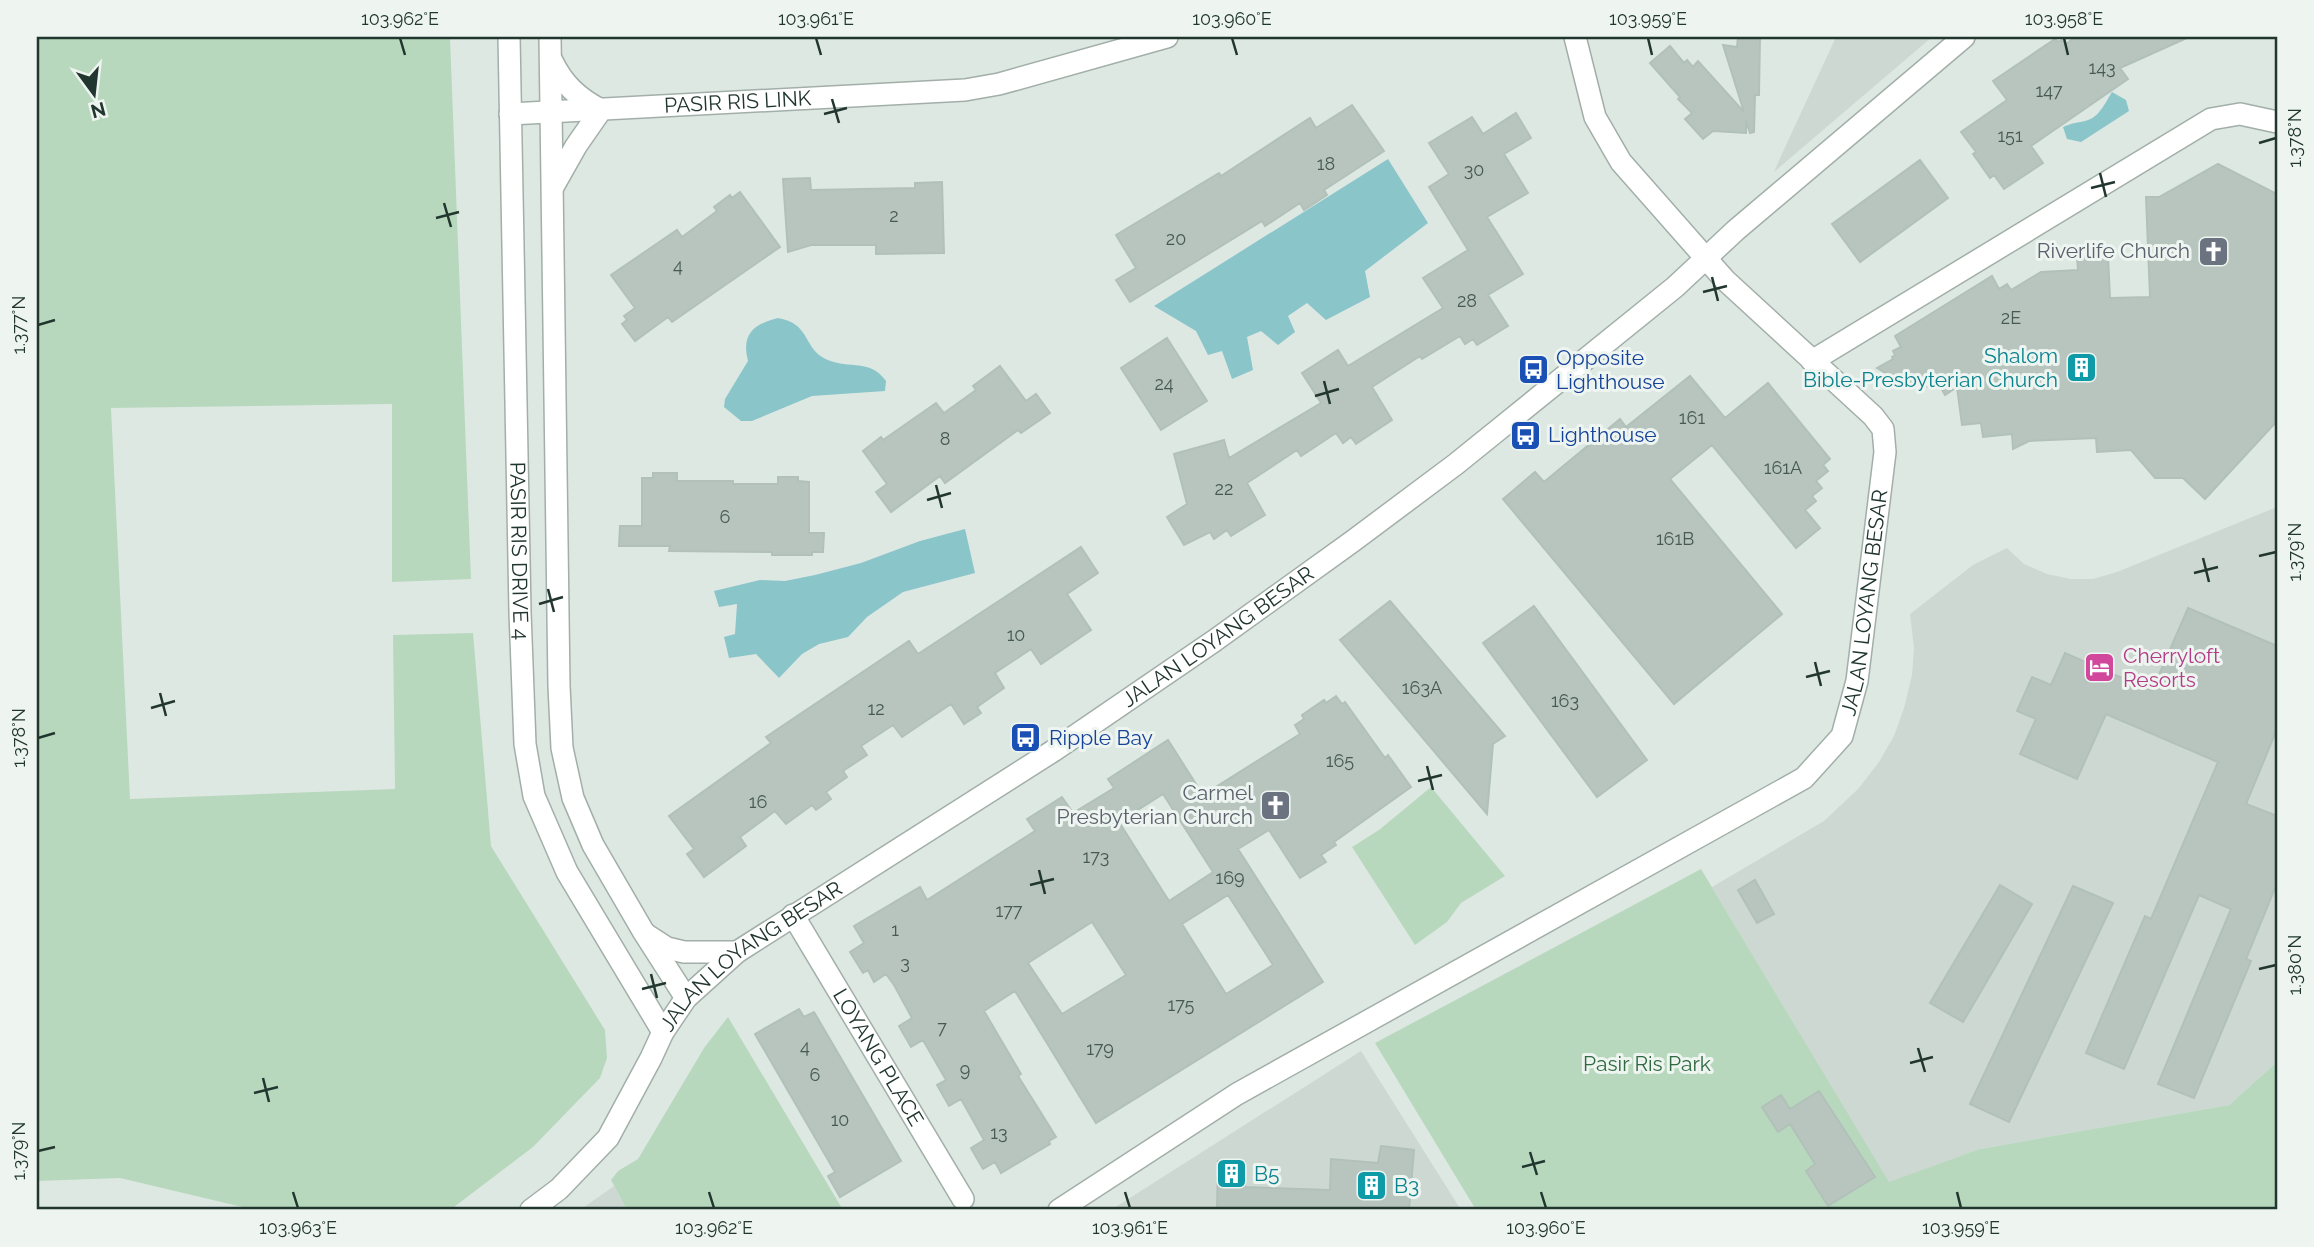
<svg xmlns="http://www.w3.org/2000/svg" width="2314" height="1247" font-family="Raleway,sans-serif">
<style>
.built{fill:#ccd8d1}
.green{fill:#b8d8be}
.water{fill:#8ac5c9}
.building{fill:#b7c5be;stroke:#b1c1b9;stroke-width:2;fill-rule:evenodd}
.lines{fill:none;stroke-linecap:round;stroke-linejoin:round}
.minor-casing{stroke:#a2afa9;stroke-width:24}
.minor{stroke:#fff;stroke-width:21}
.ticks{fill:none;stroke:#21362f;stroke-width:2.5}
.labels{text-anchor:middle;stroke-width:6;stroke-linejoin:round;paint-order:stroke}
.number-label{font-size:18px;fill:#465a53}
.street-label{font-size:21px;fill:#21362f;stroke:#eef5f1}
.worship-label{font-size:21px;fill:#5b616d;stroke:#eef5f1;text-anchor:end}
.culture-label{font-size:21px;fill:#0d838f;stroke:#eef5f1;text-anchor:start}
.transit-label{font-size:21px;fill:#164399;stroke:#eef5f1;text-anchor:start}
.hotel-label{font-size:21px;fill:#b23c85;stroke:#eef5f1;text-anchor:start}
.park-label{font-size:21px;fill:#2f6940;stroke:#eef5f1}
.neatline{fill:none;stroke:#21362f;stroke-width:2.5}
.ticks-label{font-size:18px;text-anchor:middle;fill:#21362f}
</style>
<rect width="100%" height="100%" fill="#dee8e3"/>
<!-- built -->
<path class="built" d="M1836,37H1932L1774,172L1781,156Z
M2277,507V1062L2229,1105L1980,1149L1889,1183L1712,887L1824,821L1859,788L1879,762L1894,736L1904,708L1912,675L1914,648L1910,614L1973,565L2007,548L2024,564L2047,574L2071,579H2093L2117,572Z
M1361,1051L1461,1210H1111Z
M614,1186L627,1210H580Z"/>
<!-- green -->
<path class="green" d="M37,37H450L471,579L392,582V404L111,408L130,799L395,789L393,635L473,633L491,846L605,1030L607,1058L600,1078L533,1147L450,1210H255L120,1178L37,1181Z
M1431,787L1505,876L1461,903L1447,922L1415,945L1352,847L1379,830Z
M1701,869L1889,1182L1980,1149L2229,1105L2277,1062V1210H1476L1375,1043Z
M728,1017L843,1210H627L611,1180L618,1171L638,1159L704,1048Z"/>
<!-- water -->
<path class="water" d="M2112,92L2126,100L2129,111L2081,142L2067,139L2063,127C2072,123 2076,123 2085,121C2099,118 2105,103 2112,92Z
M1388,159L1428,223L1365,271L1370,297L1326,320L1307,303L1288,316L1295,332L1278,345L1261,331L1247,337L1253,370L1232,379L1222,351L1208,355L1196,331L1154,306Z
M778,318C809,323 804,346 822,357C844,371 870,357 886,381L885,391L812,396L752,421H741L724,407L725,399L748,361C741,334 754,324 778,318Z
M965,529L975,573L903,592L867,617L848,637L819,644L802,654L779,678L756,654L729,658L724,637L735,634L737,604L719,607L714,591L760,580L785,581L815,575L861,563L920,541Z"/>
<!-- building -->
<path class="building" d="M1738,37H1760L1759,95H1755L1754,132L1750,133L1746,121V133L1713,131L1703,139L1685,119L1692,113L1678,99L1680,97L1650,63L1670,46L1684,63L1687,60L1693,67L1698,61L1744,112L1723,45L1737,47Z
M2075,37H2189L2120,68L2128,79L2031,146L2043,163L2004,189L1994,175L1990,178L1973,154L1976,152L1961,132L2007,100L1993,81L2055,39L2058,42L2062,40L2065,45Z
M1352,105L1384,151L1324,190L1327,195L1304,210L1300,203L1265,226L1262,221L1130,302L1116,280L1136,268L1116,235L1219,173L1221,176L1310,118L1316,128Z
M1516,113L1531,138L1504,154L1528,193L1487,217L1523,274L1488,295L1508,326L1477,345L1473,339L1465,344L1460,336L1422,359L1420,356L1372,387L1392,420L1356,444L1351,437L1343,443L1336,433L1301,456L1297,450L1247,483L1265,515L1231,536L1227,530L1214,539L1210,532L1184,545L1167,517L1187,504L1174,454L1224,440L1229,458L1321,403L1302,373L1338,350L1348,366L1443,308L1423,278L1468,250L1429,187L1449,174L1429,143L1472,117L1483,134Z
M1920,160L1948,198L1860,262L1832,224Z
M2218,164L2277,194V421L2205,499L2183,478H2155L2131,450L2097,452L2096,438L2029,441L2013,449L2012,434L1983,437L1981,423L1962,425L1957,387L1945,395L1940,386L1936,388L1901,382L1877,368L1893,359L1892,357L1895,355L1893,351L1901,347L1895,336L1992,276L1999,289L2007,284L2011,290L2041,272L2078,270L2077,257L2108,256L2110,298L2150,297L2146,197H2159Z
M810,178L811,190L915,188V183L942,182L944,253L876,254V245H811L788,252L783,179Z
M740,192L780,247L672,322L668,317L635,341L622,324L627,320L624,316L635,308L611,275L677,230L682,237L717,211L714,207L730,195L732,198Z
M1167,338L1207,401L1161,430L1121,368Z
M1000,366L1026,401L1036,394L1050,413L1021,433L1018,430L945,483L940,476L891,512L876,492L887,484L863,451L881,437L883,440L936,403L944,413L976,390L973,386Z
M1690,376L1725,418L1768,383L1830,459L1823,465L1828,471L1816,481L1822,488L1812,496L1816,501L1805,510L1820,528L1796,548L1712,445L1670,479L1782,614L1674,704L1503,499L1535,472L1544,482L1620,419L1626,427Z
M653,473H677V481H733V484H778V477H798V481L809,482V533H824L823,552H812V555H772V552L669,551L670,546H619L620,526H642V478H653Z
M1081,547L1098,573L1067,594L1091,630L1041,664L1031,649L995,673L1004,688L977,707L981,713L964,724L951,704L902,737L893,725L861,746L867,755L843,771L847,777L826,792L831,799L816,810L812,805L786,824L775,811L740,837L746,846L704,877L687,854L694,849L669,816L771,743L766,737L909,641L918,654Z
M1390,601L1505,736L1493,744L1487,814L1340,640Z
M1534,606L1647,760L1597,797L1483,643Z
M2188,608L2277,646V729L2246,804L2277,816V883L2246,959L2251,961L2194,1098L2158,1084L2231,909L2199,895L2124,1069L2086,1053L2145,916L2151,919L2218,762L2106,714L2077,779L2020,754L2036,719L2017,711L2032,677L2051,685L2065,653L2152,691Z
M1336,696L1342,704L1345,702L1385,758L1388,755L1411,787L1334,842L1336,845L1321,855L1326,862L1300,878L1269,830L1238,849L1323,982L1096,1123L1015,991L984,1011L1021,1074L1018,1076L1056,1137L1049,1141L1050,1144L1001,1173L995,1162L983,1169L971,1148L984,1140L961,1099L949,1106L937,1085L946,1080L923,1040L911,1047L899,1026L912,1018L894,985L886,974L874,982L868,970L863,973L850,952L864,943L854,926L920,887L927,900L1035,831L1027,819L1062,797L1073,813L1114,788L1108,779L1168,740L1203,795L1300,734L1295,725L1304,719L1302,715L1324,700L1326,703ZM1163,794L1213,872L1169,901L1119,822ZM1228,895L1273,965L1226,994L1182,924ZM1092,922L1126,975L1062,1014L1028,963Z
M1755,880L1774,914L1757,923L1738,890Z
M2000,885L2032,904L1963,1022L1930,1003Z
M2073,886L2113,903L2009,1122L1970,1104Z
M799,1009L804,1017L814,1012L901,1161L840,1197L828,1176L835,1172L755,1034Z
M1819,1091L1875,1177L1828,1206L1806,1171L1815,1164L1790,1124L1778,1132L1762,1107L1781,1095L1790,1109Z
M1381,1146L1414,1150L1409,1210H1217L1218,1161L1245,1162V1187L1330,1190L1331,1159L1378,1163Z"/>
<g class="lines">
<defs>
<g id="minor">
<path id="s1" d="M509,37L520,612L525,744L534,796L567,872L663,1032"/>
<path d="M550,37L559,686L562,748L573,798L593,845L643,931L686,998"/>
<path d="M552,61C563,84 578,98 601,110"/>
<path id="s2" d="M510,114L965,90L999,84L1167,37"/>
<path d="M554,185L576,146L601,110"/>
<path d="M1812,361L2211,119L2240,114L2277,122"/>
<path id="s3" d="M793,915L963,1199"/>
<path d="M647,935L667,948L684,952H737"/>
<path id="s4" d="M531,1210L559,1189L608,1138L651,1058L663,1032L686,998L737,952L1053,751L1214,641L1353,541L1456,464L1675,287L1736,230L1964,37"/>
<path id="s5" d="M1059,1210L1237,1094L1804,778L1842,736L1857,681L1885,452L1883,429L1873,416L1725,280L1621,162L1595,117L1575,37"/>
</g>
</defs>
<!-- minor casing -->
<use href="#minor" class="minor-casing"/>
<!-- minor -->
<use href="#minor" class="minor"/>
</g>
<!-- ticks -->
<path class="ticks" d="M400,38L405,55M816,38L821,55M1232,38L1237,55M1648,38L1652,55M2064,38L2068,55M832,99L839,123M824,114L847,108M2259,143L2276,138M2100,173L2106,197M2091,188L2115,182M444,203L451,227M436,218L459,212M1712,277L1718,301M1703,292L1727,286M38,325L55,320M1324,381L1330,404M1315,396L1339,389M936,485L942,508M927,500L951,493M2259,556L2276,552M2203,558L2209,582M2194,573L2218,567M548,589L554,612M539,604L563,597M1815,662L1821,686M1806,677L1830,671M160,693L166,716M151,708L175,701M38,738L55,733M1427,766L1433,790M1418,781L1442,775M1039,870L1045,894M1030,885L1054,879M2259,969L2276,965M651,974L657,998M642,989L666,983M1918,1048L1925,1072M1910,1063L1933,1057M263,1078L269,1102M254,1093L278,1087M38,1151L55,1147M1530,1152L1537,1175M1522,1167L1545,1161M293,1192L298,1208M709,1192L714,1208M1125,1192L1130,1208M1541,1192L1546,1208M1957,1192L1961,1208"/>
<!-- icons -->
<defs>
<symbol id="church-square" viewBox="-11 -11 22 22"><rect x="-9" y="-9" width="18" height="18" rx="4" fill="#6b7280" stroke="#eef5f1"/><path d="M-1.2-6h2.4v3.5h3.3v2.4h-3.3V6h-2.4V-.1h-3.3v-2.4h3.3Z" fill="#fff"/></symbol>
<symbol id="building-square" viewBox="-11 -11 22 22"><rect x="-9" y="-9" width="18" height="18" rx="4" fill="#0f9aa8" stroke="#eef5f1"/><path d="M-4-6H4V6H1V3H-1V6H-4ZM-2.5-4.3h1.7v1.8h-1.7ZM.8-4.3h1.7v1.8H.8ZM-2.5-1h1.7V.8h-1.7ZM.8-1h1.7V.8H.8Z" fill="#fff"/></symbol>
<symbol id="bus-square" viewBox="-11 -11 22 22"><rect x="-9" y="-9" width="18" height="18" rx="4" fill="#1a4fb4" stroke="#eef5f1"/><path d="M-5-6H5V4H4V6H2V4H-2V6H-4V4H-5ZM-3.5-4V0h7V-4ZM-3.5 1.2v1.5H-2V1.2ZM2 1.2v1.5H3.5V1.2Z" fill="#fff"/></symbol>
<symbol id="hotel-square" viewBox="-11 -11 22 22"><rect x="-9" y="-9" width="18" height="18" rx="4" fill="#d1479c" stroke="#eef5f1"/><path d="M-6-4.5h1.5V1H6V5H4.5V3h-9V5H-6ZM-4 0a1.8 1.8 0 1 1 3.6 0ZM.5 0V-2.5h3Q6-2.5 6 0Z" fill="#fff"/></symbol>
</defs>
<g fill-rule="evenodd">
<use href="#church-square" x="2196" y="234" width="35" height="35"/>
<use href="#building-square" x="2064" y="350" width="35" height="35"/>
<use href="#bus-square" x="1516" y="352" width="35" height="35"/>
<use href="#bus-square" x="1508" y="418" width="35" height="35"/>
<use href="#hotel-square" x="2082" y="650" width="35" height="35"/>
<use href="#bus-square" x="1008" y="720" width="35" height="35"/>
<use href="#church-square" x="1258" y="788" width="35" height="35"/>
<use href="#building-square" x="1214" y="1156" width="35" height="35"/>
<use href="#building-square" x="1354" y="1168" width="35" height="35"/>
</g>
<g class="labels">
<!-- number labels -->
<g class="number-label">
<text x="2102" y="74">143</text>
<text x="2049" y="97">147</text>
<text x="2010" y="142">151</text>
<text x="1326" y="170">18</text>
<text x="1474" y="176">30</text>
<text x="894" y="222">2</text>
<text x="1176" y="245">20</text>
<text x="678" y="272">4</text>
<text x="1467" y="307">28</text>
<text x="2011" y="324">2E</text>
<text x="1164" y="390">24</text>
<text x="1692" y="424">161</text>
<text x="945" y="445">8</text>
<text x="1783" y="474">161A</text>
<text x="1224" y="495">22</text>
<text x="725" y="523">6</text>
<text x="1675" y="545">161B</text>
<text x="1016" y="641">10</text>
<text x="1422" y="694">163A</text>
<text x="1565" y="707">163</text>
<text x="876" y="715">12</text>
<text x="1340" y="767">165</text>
<text x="758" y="808">16</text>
<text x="1096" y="863">173</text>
<text x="1230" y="884">169</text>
<text x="1009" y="917">177</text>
<text x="895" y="936">1</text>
<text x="905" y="969">3</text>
<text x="1181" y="1011">175</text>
<text x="942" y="1034">7</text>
<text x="805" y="1053">4</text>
<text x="1100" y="1055">179</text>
<text x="965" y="1076">9</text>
<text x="815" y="1081">6</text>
<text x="840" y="1126">10</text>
<text x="999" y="1139">13</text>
</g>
<!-- street labels -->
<g class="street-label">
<text dy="7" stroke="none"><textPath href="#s2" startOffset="228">PASIR RIS LINK</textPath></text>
<text dy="7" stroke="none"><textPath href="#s1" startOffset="514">PASIR RIS DRIVE 4</textPath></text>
<text dy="7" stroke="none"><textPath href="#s5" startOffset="1054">JALAN LOYANG BESAR</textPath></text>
<text dy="7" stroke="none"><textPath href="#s4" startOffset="910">JALAN LOYANG BESAR</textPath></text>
<text dy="7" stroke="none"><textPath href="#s4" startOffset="343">JALAN LOYANG BESAR</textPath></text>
<text dy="7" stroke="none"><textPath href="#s3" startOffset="166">LOYANG PLACE</textPath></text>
</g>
<!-- worship labels -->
<g class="worship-label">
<text x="2190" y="258">Riverlife Church</text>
<text x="1253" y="800">Carmel<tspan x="1253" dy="24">Presbyterian Church</tspan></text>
</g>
<!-- culture labels -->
<g class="culture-label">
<text x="2058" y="363" text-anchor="end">Shalom<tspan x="2058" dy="24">Bible-Presbyterian Church</tspan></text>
<text x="1254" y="1181">B5</text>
<text x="1394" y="1193">B3</text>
</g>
<!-- transit labels -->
<g class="transit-label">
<text x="1556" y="365">Opposite<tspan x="1556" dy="24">Lighthouse</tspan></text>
<text x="1548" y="442">Lighthouse</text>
<text x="1049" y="745">Ripple Bay</text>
</g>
<!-- hotel labels -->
<g class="hotel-label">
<text x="2123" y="663">Cherryloft<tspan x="2123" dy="24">Resorts</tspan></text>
</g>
<!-- park labels -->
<g class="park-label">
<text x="1647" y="1071">Pasir Ris Park</text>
</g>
</g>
<!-- border -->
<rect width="2314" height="1247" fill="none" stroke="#eef5f1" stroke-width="77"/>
<!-- north arrow -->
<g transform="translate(94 94) rotate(165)" stroke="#eef5f1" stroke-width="5" paint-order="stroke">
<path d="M0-5L12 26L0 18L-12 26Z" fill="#21362f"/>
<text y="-10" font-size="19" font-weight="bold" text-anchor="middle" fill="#21362f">N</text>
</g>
<rect x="38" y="38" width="2238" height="1170" class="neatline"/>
<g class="ticks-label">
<text x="400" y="25">103.962°E</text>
<text x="816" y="25">103.961°E</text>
<text x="1232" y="25">103.960°E</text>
<text x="1648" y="25">103.959°E</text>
<text x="2064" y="25">103.958°E</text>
<text transform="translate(2295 138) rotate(-90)" y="6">1.378°N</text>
<text transform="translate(19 325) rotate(-90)" y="6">1.377°N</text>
<text transform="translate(2295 552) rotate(-90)" y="6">1.379°N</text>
<text transform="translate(19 738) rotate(-90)" y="6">1.378°N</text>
<text transform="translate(2295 965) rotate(-90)" y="6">1.380°N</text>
<text transform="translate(19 1151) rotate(-90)" y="6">1.379°N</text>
<text x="298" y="1234">103.963°E</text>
<text x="714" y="1234">103.962°E</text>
<text x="1130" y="1234">103.961°E</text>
<text x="1546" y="1234">103.960°E</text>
<text x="1961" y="1234">103.959°E</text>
</g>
</svg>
